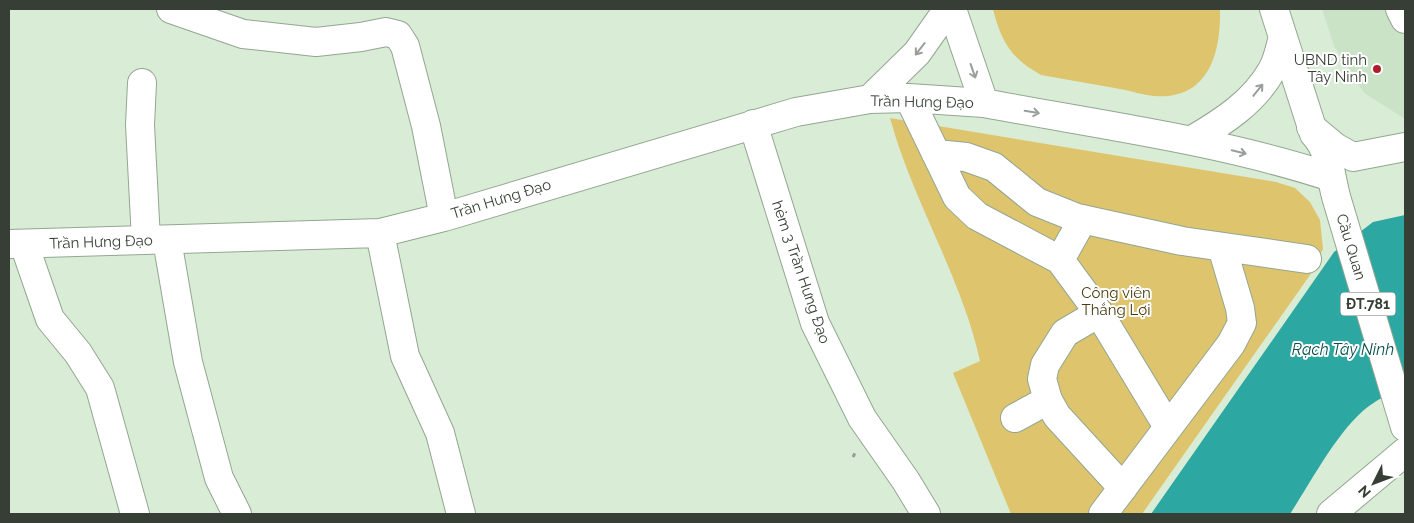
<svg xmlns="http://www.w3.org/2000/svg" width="1414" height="523" font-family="Raleway,sans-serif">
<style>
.built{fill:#cae3c7}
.green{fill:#dec56d}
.water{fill:#2da7a2}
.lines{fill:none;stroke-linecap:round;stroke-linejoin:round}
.minor-casing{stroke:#93a691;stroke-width:30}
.major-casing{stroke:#93a691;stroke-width:30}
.path{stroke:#92a090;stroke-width:3;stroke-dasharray:4 4;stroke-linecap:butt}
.minor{stroke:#fff;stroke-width:28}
.major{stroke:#fff;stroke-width:28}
.oneway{stroke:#9a9e9a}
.poi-dot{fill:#af1c2e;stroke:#fff;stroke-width:2}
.labels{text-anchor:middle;stroke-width:4;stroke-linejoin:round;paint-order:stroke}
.shield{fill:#fff;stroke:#727872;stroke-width:1}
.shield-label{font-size:14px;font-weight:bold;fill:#363e35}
.poi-label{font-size:15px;fill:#363e35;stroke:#fff;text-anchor:end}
.street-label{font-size:15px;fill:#363e35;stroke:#fff}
.park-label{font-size:15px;fill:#483c0f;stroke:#fff}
.water-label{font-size:16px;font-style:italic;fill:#09504d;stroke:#fff}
</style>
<rect width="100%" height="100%" fill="#d9edd6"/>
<!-- built -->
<path class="built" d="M1322,9H1405V119L1364,93L1334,46Z"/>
<!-- green -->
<path class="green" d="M993,9H1220C1221,53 1209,100 1154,96C1143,95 1131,91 1120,89C1094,84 1067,80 1041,75C1011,59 1001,41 993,9Z
M890,118L1276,182L1295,188L1310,202L1320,220L1323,249L1310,275L1142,514H1011L953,373L980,361C962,278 913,202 890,118Z"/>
<!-- water -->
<path class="water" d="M1405,215V385C1393,392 1380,398 1369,406C1339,428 1311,482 1290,514H1151L1334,252L1373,222Z"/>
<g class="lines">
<defs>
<path id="minor" d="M171,9L243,34L316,42L361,37L386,32L398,35L405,46L426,126L444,217
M1400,9L1405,19
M142,83L140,125L146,240
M909,98L957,197L977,216L1060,260L1099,313L1168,427
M870,99L917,53L948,9
M753,124L815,323L862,418L906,481L926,514
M1311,127L1335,147L1353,157L1405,147
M936,154L966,157L994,167L1037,202L1077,218L1182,241L1307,259
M380,233L405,356L440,433L461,514
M167,240L188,362L219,478L237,514
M9,244L380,233L444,217L796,112L870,99L909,98L984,103
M24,244L50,319L78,353L100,388L135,514
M1060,260L1083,219
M1099,313L1065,333L1045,365L1042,379L1048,400L1057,416L1123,488
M1015,418L1048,400
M1103,514L1231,344L1242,323L1240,308L1222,247
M1331,514L1405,452"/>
<path id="major" d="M952,9L984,103C1100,125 1218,140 1331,177
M1274,9L1314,134C1331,152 1330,177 1337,200L1405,427
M1192,140C1223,122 1254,102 1272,70C1278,60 1280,47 1283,37"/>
</defs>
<!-- minor casing -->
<use href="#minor" class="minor-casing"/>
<!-- major casing -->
<use href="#major" class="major-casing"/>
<!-- path -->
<path class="path" d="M853,457L856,451"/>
<!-- minor -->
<use href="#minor" class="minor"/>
<!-- major -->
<use href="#major" class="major"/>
</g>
<!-- one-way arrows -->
<defs><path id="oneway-shaft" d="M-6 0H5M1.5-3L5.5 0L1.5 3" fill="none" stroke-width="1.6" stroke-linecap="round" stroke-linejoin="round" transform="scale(1.25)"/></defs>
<g class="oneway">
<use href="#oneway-shaft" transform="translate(920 49) rotate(128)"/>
<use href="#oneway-shaft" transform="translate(973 71) rotate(71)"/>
<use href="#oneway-shaft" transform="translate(1258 90) rotate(-51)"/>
<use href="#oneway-shaft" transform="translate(1032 112) rotate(10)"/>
<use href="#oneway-shaft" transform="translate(1239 152) rotate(14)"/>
</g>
<!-- markers -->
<circle class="poi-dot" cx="1377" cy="69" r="5"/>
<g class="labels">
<!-- shield labels -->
<rect class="shield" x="1340.5" y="292.5" width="55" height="23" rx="4"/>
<g class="shield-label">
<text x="1368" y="309">ĐT.781</text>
</g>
<!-- poi labels -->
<g class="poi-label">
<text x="1367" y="65">UBND tỉnh<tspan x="1367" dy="17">Tây Ninh</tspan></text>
</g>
<!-- street labels -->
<g class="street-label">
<text transform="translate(922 102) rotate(1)" y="5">Trần Hưng Đạo</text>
<text transform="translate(501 199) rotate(-17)" y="5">Trần Hưng Đạo</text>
<text transform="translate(101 242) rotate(-2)" y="5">Trần Hưng Đạo</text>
<text transform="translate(1351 247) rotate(73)" y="5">Cầu Quan</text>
<text transform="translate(801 272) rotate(71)" y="5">hẻm 3 Trần Hưng Đạo</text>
</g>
<!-- park labels -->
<g class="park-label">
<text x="1116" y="298">Công viên<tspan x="1116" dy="17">Thắng Lợi</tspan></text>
</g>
<!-- water labels -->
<g class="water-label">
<text x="1343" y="355">Rạch Tây Ninh</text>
</g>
</g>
<!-- border -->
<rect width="1414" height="523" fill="none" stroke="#363e35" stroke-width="20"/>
<!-- north arrow -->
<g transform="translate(1374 483) rotate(228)" stroke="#ffffff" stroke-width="4" paint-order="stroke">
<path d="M0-4L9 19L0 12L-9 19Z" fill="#363e35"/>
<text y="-8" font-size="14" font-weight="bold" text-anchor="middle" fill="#363e35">N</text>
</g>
</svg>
